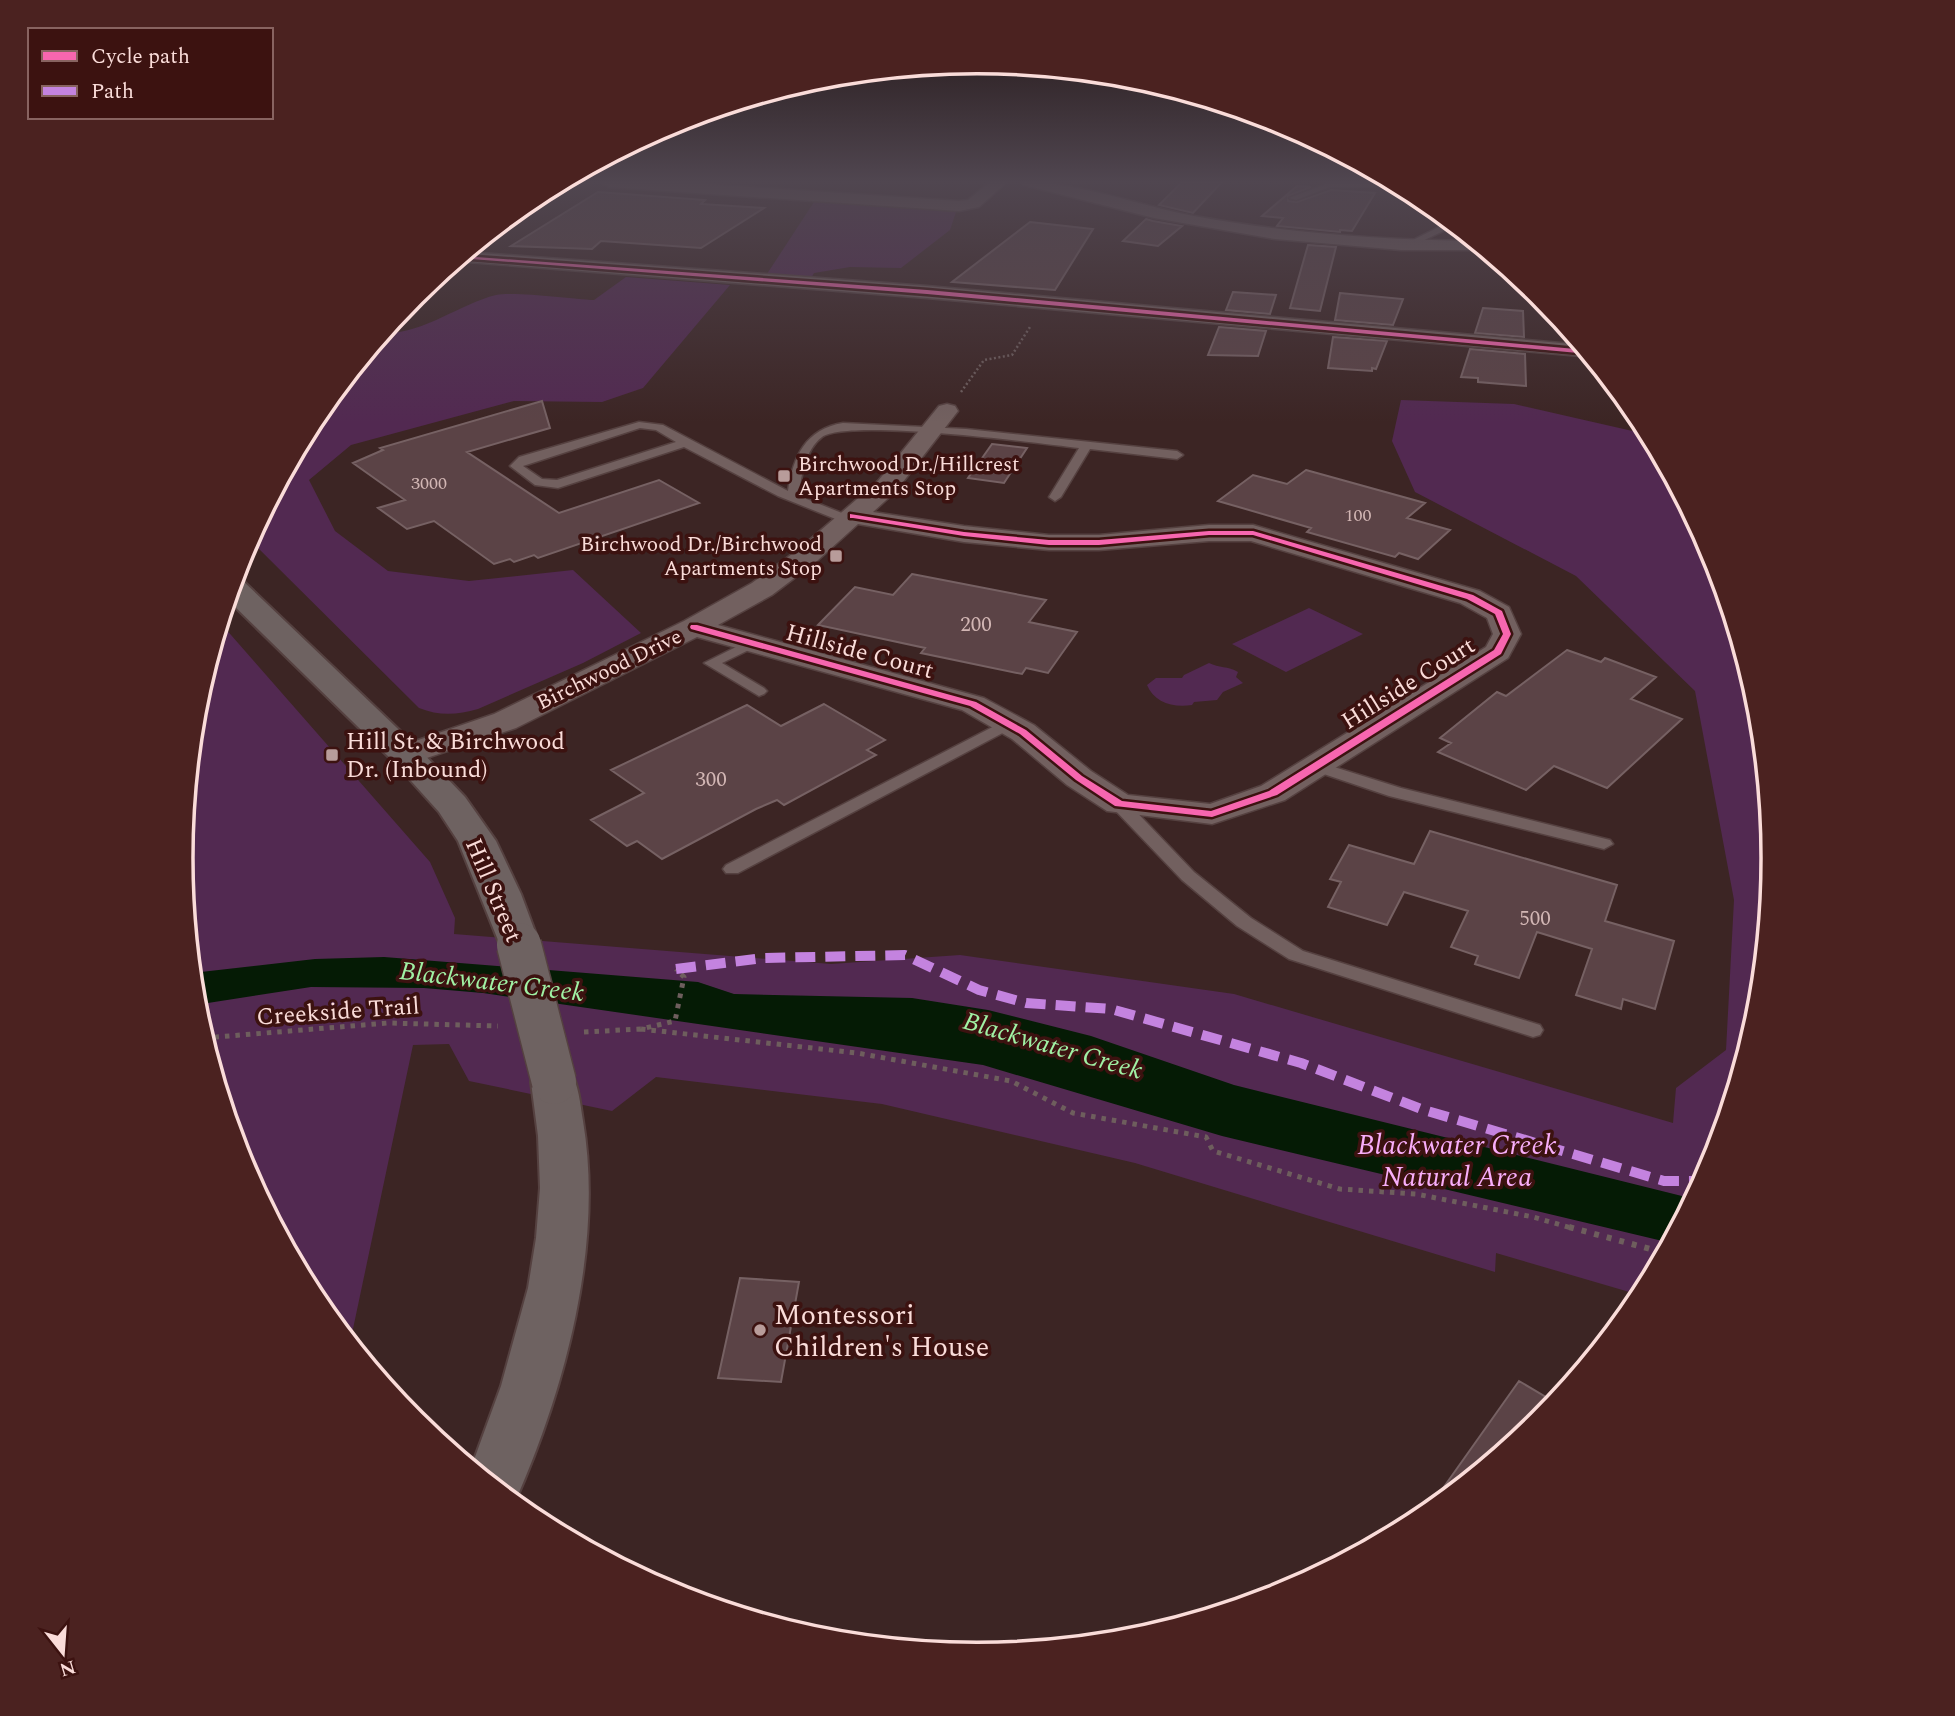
<svg xmlns="http://www.w3.org/2000/svg" width="1955" height="1716" font-family="Spectral,serif">
<style>
.green{fill:#522951}
.water{fill:#051b05}
.building{fill:#5b4346;stroke:#766163;stroke-width:2}
.lines{fill:none;stroke-linecap:round;stroke-linejoin:round}
.lane-casing{stroke:#554140;stroke-width:3}
.street-casing{stroke:#554140;stroke-width:3}
.secondary-casing{stroke:#554140;stroke-width:4}
.path-far2{stroke:#6e5e5d;stroke-width:2.5;stroke-dasharray:2 2.5;stroke-linecap:butt}
.path-far1{stroke:#6e5e5d;stroke-width:5;stroke-dasharray:4.5 6;stroke-linecap:butt}
.path{stroke:#6e5e5d;stroke-width:6;stroke-dasharray:5 8;stroke-linecap:butt}
.lane{fill:#72605f;fill-rule:evenodd}
.street{fill:#72605f;fill-rule:evenodd}
.secondary{fill:#6e6261;fill-rule:evenodd}
.secondary-bridge-casing{stroke:#554140;stroke-width:47;stroke-linecap:butt}
.secondary-bridge{stroke:#6e6261;stroke-width:44}
.quiet{stroke:#c483df;stroke-width:10;stroke-dasharray:20 10;stroke-linecap:butt}
.cycleway-casing{stroke:#3c1210;stroke-width:5}
.cycleway{fill:#f766af;fill-rule:evenodd}
.poi-dot{fill:#b89c9a;stroke:#3c1210;stroke-width:2.5}
.labels{text-anchor:middle;stroke-width:7;stroke-linejoin:round;paint-order:stroke}
.far-number-label{font-size:18px;fill:#d2b6b4}
.far-poi-label{font-size:21px;fill:#fadcd9;stroke:#3c1210;text-anchor:start}
.number-label{font-size:21px;fill:#d2b6b4}
.far-street-label{font-size:21px;fill:#fadcd9;stroke:#3c1210}
.street-label{font-size:24px;fill:#fadcd9;stroke:#3c1210}
.poi-label{font-size:24px;fill:#fadcd9;stroke:#3c1210;text-anchor:start}
.water-label{font-size:26px;font-style:italic;fill:#a0f1a4;stroke:#3c1210}
.near-park-label{font-size:28px;font-style:italic;fill:#f8aefa;stroke:#3c1210}
.near-poi-label{font-size:28px;fill:#fadcd9;stroke:#3c1210;text-anchor:start}
.rim{fill:none;stroke:#fadcd9;stroke-width:3.5}
</style>
<rect width="100%" height="100%" fill="#3c2524"/>
<!-- green -->
<path class="green" d="M814,202L956,212L950,230L901,268L850,267L814,273L810,280L765,277Z
M626,277L730,285L643,388L602,402L514,401L351,445L309,480L335,531L388,571L469,581L573,570L641,633L583,663L478,709C457,715 439,716 419,708L249,539L315,415L383,333C422,335 459,304 496,295C514,291 572,299 594,300Z
M1401,400L1514,404L1650,435L1714,553L1759,703L1774,858L1759,1014L1713,1163L1643,1296L1496,1253L1495,1272L1135,1163L882,1104L656,1077L612,1111L469,1081L449,1044L413,1045L350,1343L315,1300L241,1163L196,1013L181,858L196,702L219,628L224,627L430,862L455,918L454,934L831,964L960,955L1234,994L1673,1123L1676,1088L1726,1050L1734,900L1695,691L1576,576L1415,492L1392,441Z
M1309,608L1363,634L1286,672L1232,644Z
M1209,663C1219,668 1228,666 1238,672L1236,677L1243,683L1223,692L1217,700L1194,702L1192,705C1172,708 1154,702 1147,685L1156,678H1182L1184,675Z"/>
<!-- water -->
<path class="water" d="M384,957L698,982L734,994L912,998L988,1010L1091,1036L1234,1085L1694,1199L1671,1243L1222,1136L983,1065L483,993L424,988L311,987L195,1005L192,973L315,959Z"/>
<!-- building -->
<path class="building" d="M1182,182H1222L1193,213L1159,205Z
M1297,186L1311,187L1288,196V201L1297,202L1331,190L1375,193L1352,231L1340,230V232L1277,226L1283,218L1262,216Z
M598,192L705,200L701,204L764,208L701,248L601,241L592,249L511,246Z
M1146,219L1153,221L1182,226L1158,246L1123,241Z
M1030,222L1093,229L1055,290L952,282Z
M1308,245L1336,247L1320,311L1290,308Z
M1233,292L1276,295L1270,314L1226,310Z
M1340,293L1403,299L1393,325L1335,320Z
M1483,308L1523,311L1524,337L1475,333Z
M1219,327L1266,331L1258,356L1208,355Z
M1333,337L1387,341L1376,369L1372,368V371L1328,368Z
M1470,349L1525,354L1526,386L1478,382V378L1461,377Z
M542,401L550,428L467,452L559,513L659,480L699,503L538,558L534,555L514,562L510,559L494,564L434,521L407,529L378,508L405,500L353,463L383,450L380,448Z
M992,444L1027,448L1004,483L968,478Z
M1306,470L1425,503L1407,518L1450,530L1418,559L1399,553L1395,557L1307,532L1311,528L1218,501L1253,475L1287,484Z
M912,574L1046,600L1029,622L1077,632L1048,673L1026,668L1022,674L921,653L925,648L818,625L855,587L893,595Z
M1567,650L1601,662L1605,658L1656,677L1631,699L1682,719L1607,788L1554,766L1526,790L1438,752L1451,743L1440,738L1497,692L1506,696Z
M824,704L885,740L867,750L876,755L784,805L777,800L756,809L662,859L637,841L627,846L591,820L644,793L611,770L747,705L781,726Z
M1430,831L1617,885L1605,921L1674,941L1655,1009L1623,999L1621,1009L1576,995L1592,949L1537,932L1519,978L1475,964L1478,956L1451,947L1468,911L1404,892L1387,925L1328,907L1341,882L1330,879L1349,845L1414,864Z
M740,1278L799,1282L781,1382L718,1378Z
M1519,1381L1556,1403L1541,1422L1448,1497L1441,1491Z"/>
<g class="lines">
<defs>
<path id="lane" d="M1329,183H1396L1403,186L1330,187L1296,200L1289,198Z
M1451,221L1456,225L1414,245L1407,243Z
M639,422L663,425L788,491C793,456 806,429 843,423L966,429L1177,451L1183,455L1177,459L1090,449L1061,497L1055,501L1049,497L1079,448C1037,443 849,418 822,437C805,450 801,476 799,496L852,517V523L848,524L778,496L684,447L558,488L535,485L510,466L519,457ZM640,428L656,430L676,442L557,480L542,479L523,466Z
M752,639L757,640L759,643L757,646L722,663L764,688L767,691L764,694L759,696L704,663Z
M1008,719L1016,724L1014,727L738,873H726L723,869L726,865Z
M1315,761L1401,788L1610,840L1613,844L1604,849L1389,796L1309,769L1307,766L1309,763Z
M1119,799L1125,800L1194,872L1251,918L1303,951L1540,1025L1543,1030L1540,1035L1533,1037L1289,959L1237,926L1182,880L1113,808L1111,804Z"/>
<path id="street" d="M601,182H676L959,201L968,200L990,182H1007L979,207L959,211L609,187Z
M1022,182C1075,181 1140,206 1194,216C1287,233 1381,240 1475,241L1486,250H1401L1275,239L1154,218L1024,185Z
M466,252L927,286L1583,345L1592,357L927,298L455,261Z
M947,404L955,406L958,411L896,491L873,512L964,526L1049,535H1099L1209,525H1253L1480,591L1509,607L1521,634L1508,658L1285,800L1212,824L1107,811L1067,785L1012,739L962,710L697,637L516,728L406,765L395,762L390,755L395,748L494,714L684,621L752,583L799,549L878,481L939,406ZM858,524L964,542L1049,550H1099L1209,541H1251L1460,603L1487,618L1493,634L1486,647L1261,786L1210,804L1128,795L1091,771L1034,725L984,698L718,625L772,595L817,561Z"/>
<path id="secondary" d="M234,578L242,580L418,748L465,797L496,841L521,894L540,945L534,955L519,959L504,955L458,841L439,812L394,762L227,599Z
M554,1065L570,1070C579,1086 580,1103 583,1121C604,1245 565,1390 514,1504L471,1468L501,1386L528,1288L536,1238L540,1188L538,1136L531,1082L538,1070Z"/>
</defs>
<!-- lane casing -->
<use href="#lane" class="lane-casing"/>
<!-- street casing -->
<use href="#street" class="street-casing"/>
<!-- secondary casing -->
<use href="#secondary" class="secondary-casing"/>
<!-- path-far2 -->
<path class="path-far2" d="M961,392L984,360L1012,355L1030,327"/>
<!-- path-far1 -->
<path class="path-far1" d="M641,1029L857,1053L1011,1081L1073,1113L1206,1137L1213,1151L1340,1189L1416,1194L1533,1217L1575,1229
M584,1032L641,1029L675,1021L684,977L676,969
M204,1038L388,1023L498,1026"/>
<!-- path -->
<path class="path" d="M1569,1227L1665,1253"/>
<!-- lane -->
<use href="#lane" class="lane"/>
<!-- street -->
<use href="#street" class="street"/>
<!-- secondary -->
<use href="#secondary" class="secondary"/>
<defs>
<path id="secondary-bridge" d="M519,945L554,1082"/>
</defs>
<!-- secondary-bridge casing -->
<use href="#secondary-bridge" class="secondary-bridge-casing"/>
<!-- secondary-bridge -->
<use href="#secondary-bridge" class="secondary-bridge"/>
<!-- quiet -->
<path class="quiet" d="M676,969L764,958L905,955L979,990L1026,1003L1111,1009L1301,1063L1424,1110L1664,1181H1704"/>
<defs>
<path id="cycleway" d="M462,256L927,290L1586,350L1589,354L927,294L458,258Z
M850,514L964,532L1049,540H1099L1209,531H1253L1473,595L1502,611L1511,634L1501,654L1277,795L1212,817L1115,806L1076,780L1020,734L970,706L691,629L690,627L691,625H697L976,702L1026,730L1082,776L1122,801L1211,811L1269,791L1494,650L1503,634L1495,614L1467,599L1253,535H1209L1099,545H1049L964,536L853,518H850Z"/>
</defs>
<!-- cycleway casing -->
<use href="#cycleway" class="cycleway-casing"/>
<!-- cycleway -->
<use href="#cycleway" class="cycleway"/>
</g>
<!-- sky -->
<linearGradient id="sky" x2="0" y2="1"><stop stop-color="#211414"/><stop offset="0.43" stop-color="#504650"/><stop offset="1" stop-color="#504650" stop-opacity="0"/></linearGradient>
<rect width="1955" height="422" fill="url(#sky)"/>
<!-- markers -->
<g class="poi-dot">
<rect x="777" y="469" width="14" height="14" rx="3.5"/>
<rect x="829" y="549" width="14" height="14" rx="3.5"/>
<rect x="325" y="748" width="14" height="14" rx="3.5"/>
<circle cx="760" cy="1330" r="7"/>
</g>
<g class="labels">
<!-- far-number labels -->
<g class="far-number-label">
<text x="429" y="489">3000</text>
<text x="1358" y="521">100</text>
</g>
<!-- far-poi labels -->
<g class="far-poi-label">
<text x="798" y="471">Birchwood Dr./Hillcrest<tspan x="798" dy="24">Apartments Stop</tspan></text>
<text x="822" y="551" text-anchor="end">Birchwood Dr./Birchwood<tspan x="822" dy="24">Apartments Stop</tspan></text>
</g>
<!-- number labels -->
<g class="number-label">
<text x="976" y="631">200</text>
<text x="711" y="786">300</text>
<text x="1535" y="925">500</text>
</g>
<!-- far-street labels -->
<g class="far-street-label">
<text transform="translate(609 669) rotate(-26)" y="7">Birchwood Drive</text>
</g>
<!-- street labels -->
<g class="street-label">
<text transform="translate(860 651) rotate(15)" y="8">Hillside Court</text>
<text transform="translate(1408 683) rotate(-32)" y="8">Hillside Court</text>
<text transform="translate(494 890) rotate(67)" y="8">Hill Street</text>
<text transform="translate(338 1011) rotate(-4)" y="8">Creekside Trail</text>
</g>
<!-- poi labels -->
<g class="poi-label">
<text x="346" y="749">Hill St. &amp; Birchwood<tspan x="346" dy="28">Dr. (Inbound)</tspan></text>
</g>
<!-- water labels -->
<g class="water-label">
<text transform="translate(492 981) rotate(7)" y="9">Blackwater Creek</text>
<text transform="translate(1053 1045) rotate(16)" y="9">Blackwater Creek</text>
</g>
<!-- near-park labels -->
<g class="near-park-label">
<text x="1457" y="1154">Blackwater Creek<tspan x="1457" dy="32">Natural Area</tspan></text>
</g>
<!-- near-poi labels -->
<g class="near-poi-label">
<text x="774" y="1324">Montessori<tspan x="774" dy="32">Children's House</tspan></text>
</g>
</g>
<!-- crop -->
<path d="M0 0H1955V1716H0ZM193 858a784 784 0 1 1 1568 0a784 784 0 1 1-1568 0Z" fill="#4b2220" fill-rule="evenodd"/>
<path class="rim" d="M193 858a784 784 0 1 1 1568 0a784 784 0 1 1-1568 0Z"/>
<!-- legend -->
<rect x="28" y="28" width="245" height="91" fill="#3c1210" stroke="#886360" stroke-width="2"/>
<rect x="42" y="51" width="35" height="10" fill="#f766af" stroke="#886360" stroke-width="2"/>
<text x="91" y="63" font-size="21" fill="#fadcd9">Cycle path</text>
<rect x="42" y="86" width="35" height="10" fill="#c483df" stroke="#886360" stroke-width="2"/>
<text x="91" y="98" font-size="21" fill="#fadcd9">Path</text>
<!-- north arrow -->
<g transform="translate(63 1653) rotate(163)" stroke="#3c1210" stroke-width="5" paint-order="stroke">
<path d="M0-5L12 26L0 18L-12 26Z" fill="#fadcd9"/>
<text y="-10" font-size="19" font-weight="bold" text-anchor="middle" fill="#fadcd9">N</text>
</g>
</svg>
